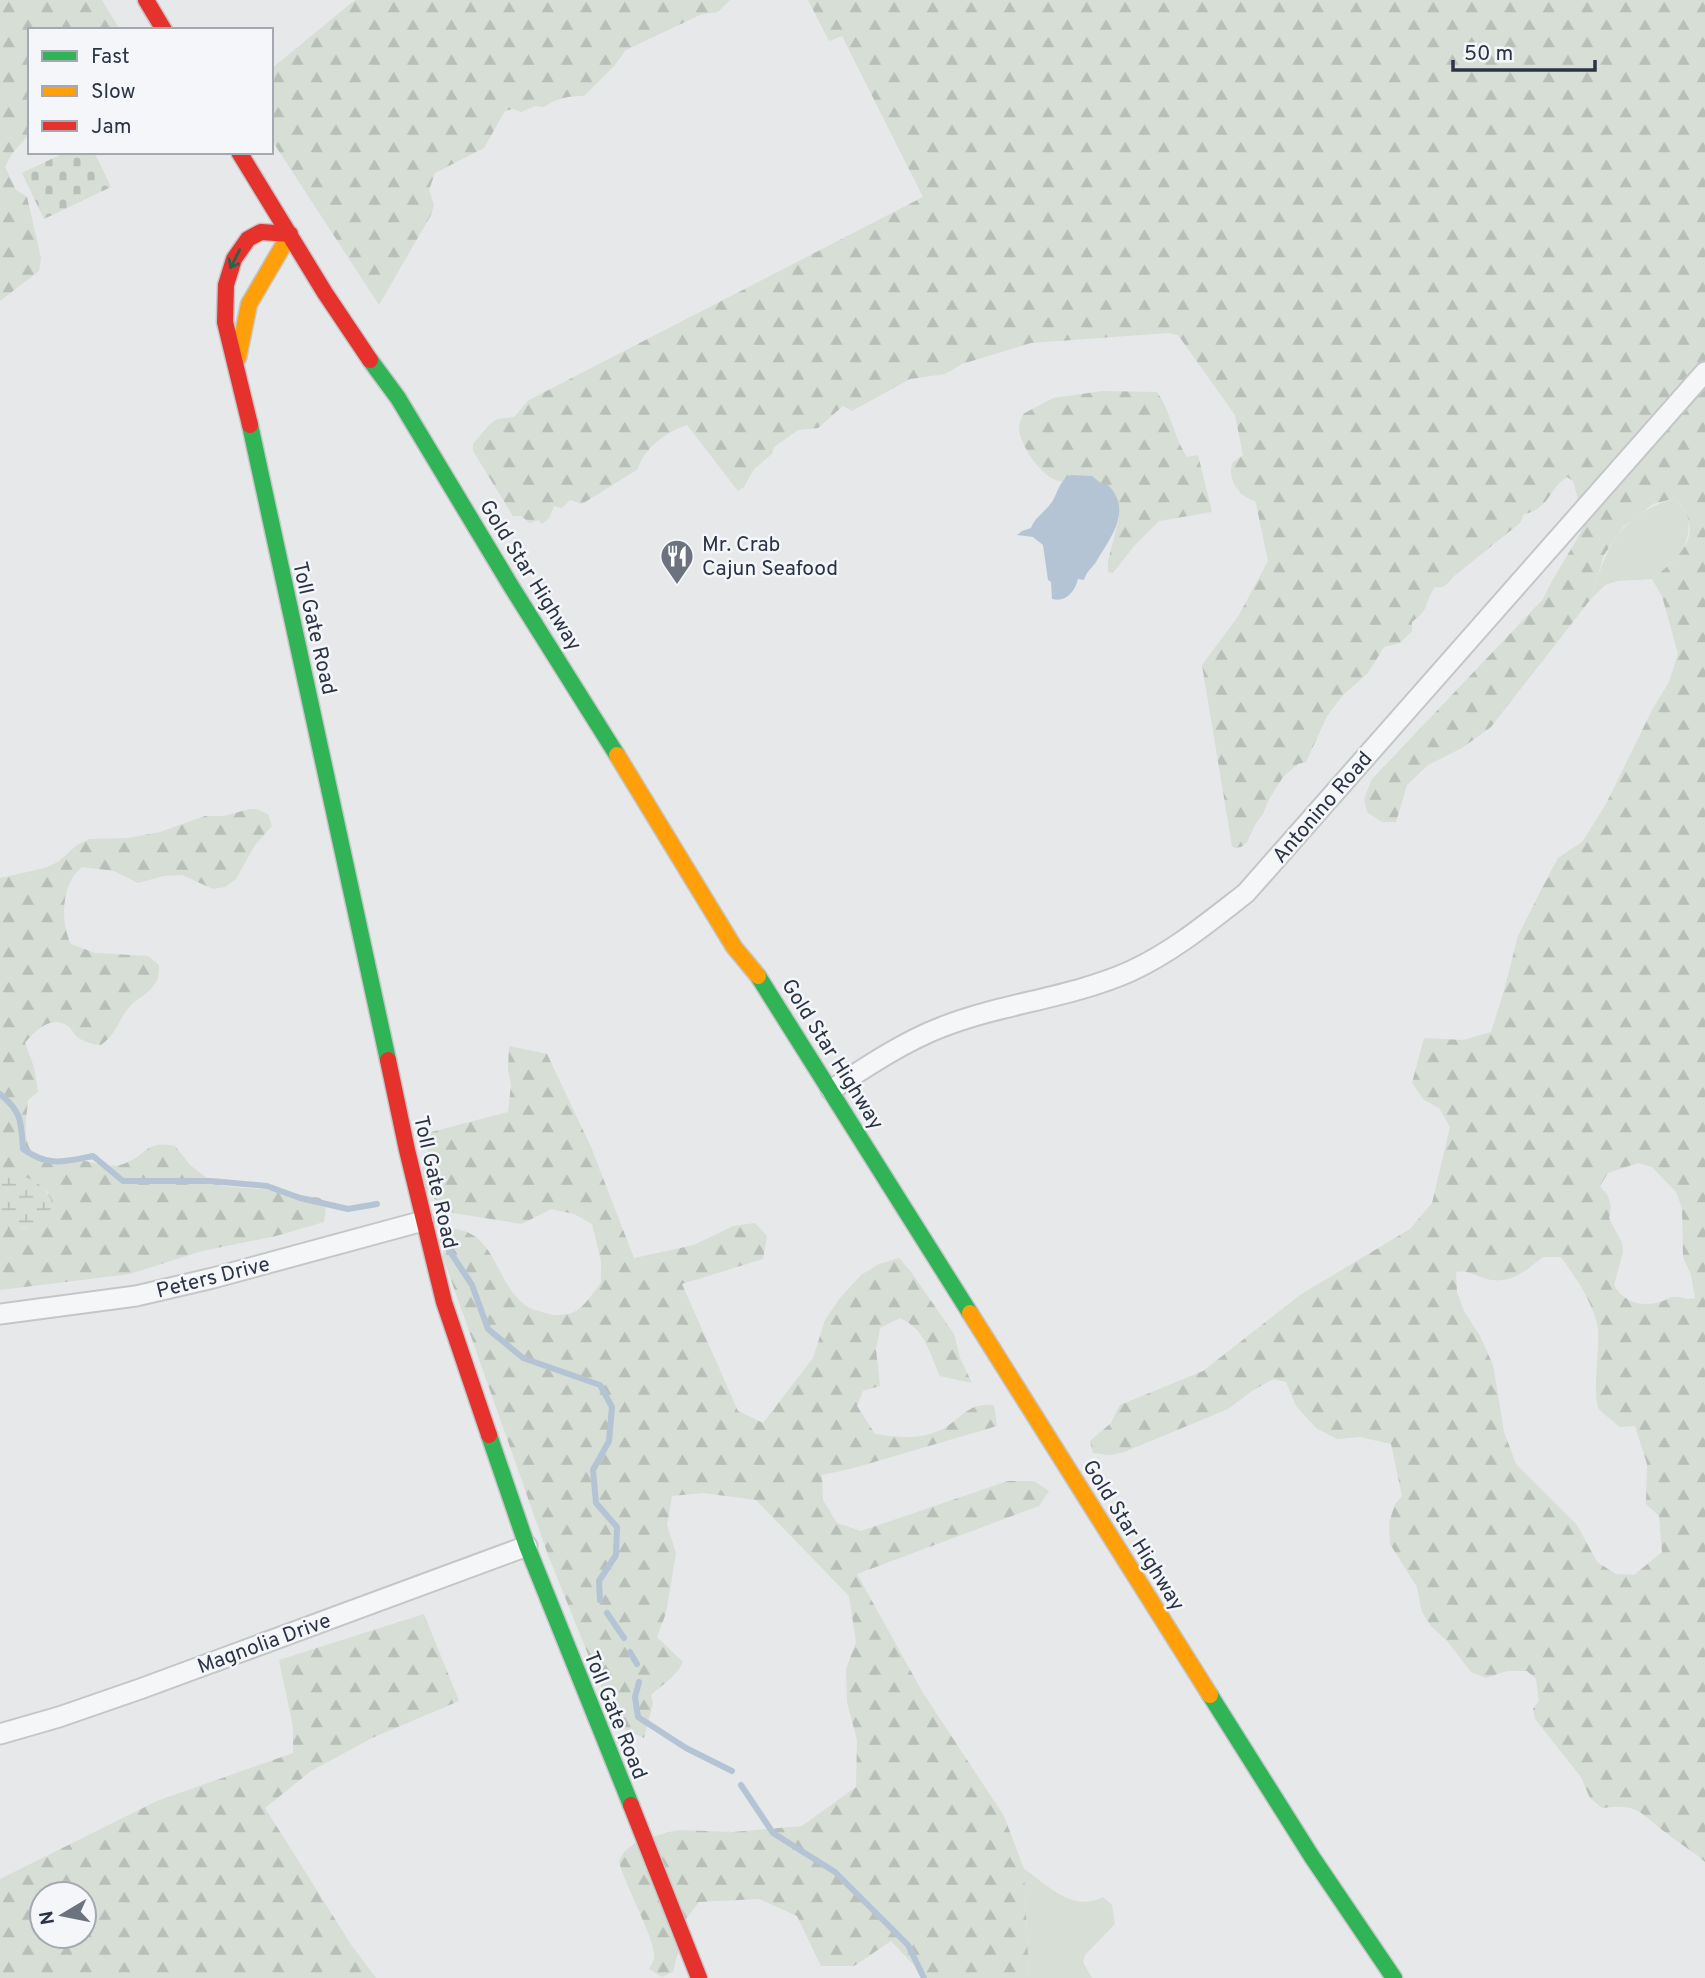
<svg xmlns="http://www.w3.org/2000/svg" width="1705" height="1978" font-family="Overpass,sans-serif">
<style>
.grass{fill:#d6ded6}
.forest{fill:url(#forest-firs);fill-rule:evenodd}
.wetland{fill:url(#wetland-marsh)}
.cemetery{fill:url(#cemetery-stones)}
.water{fill:#b4c4d5}
.lines{fill:none;stroke-linecap:round;stroke-linejoin:round}
.stream{stroke:#b4c4d5;stroke-width:6}
.street-casing{stroke:#c4c6c8;stroke-width:23}
.fast-casing{stroke:#c4c6c8;stroke-width:19}
.slow-casing{stroke:#c4c6c8;stroke-width:19}
.jam-casing{stroke:#c4c6c8;stroke-width:19}
.street{stroke:#f5f6f7;stroke-width:19}
.fast{stroke:#30b455;stroke-width:16}
.slow{stroke:#ff9f0a;stroke-width:16}
.jam{stroke:#e5322d;stroke-width:16}
.oneway{stroke:#2d614b}
.labels{text-anchor:middle;stroke-width:5;stroke-linejoin:round;paint-order:stroke}
.poi-label{font-size:21px;fill:#2b3445;stroke:#f4f6f9;text-anchor:start}
.street-label{font-size:21px;fill:#2b3445;stroke:#f4f6f9}
</style>
<defs>
<pattern id="forest-firs" width="22" height="20" patternUnits="userSpaceOnUse" patternTransform="scale(1.75)"><rect width="22" height="20" fill="#d6ded6"/><path d="M5 1l3.5 6h-7zM16 11l3.5 6h-7z" fill="#b8bfb9"/></pattern>
<pattern id="wetland-marsh" width="20" height="14" patternUnits="userSpaceOnUse" patternTransform="scale(1.75)"><rect width="20" height="14" fill="#d6ded6"/><path d="M1 5h8M5 5V1M11 12h8M15 12V8" fill="none" stroke="#b8bfb9"/></pattern>
<pattern id="cemetery-stones" width="16" height="16" patternUnits="userSpaceOnUse" patternTransform="scale(1.75)"><rect width="16" height="16" fill="#d6ded6"/><path d="M2 7V4a2 2 0 0 1 4 0v3zM10 15v-3a2 2 0 0 1 4 0v3z" fill="#b8bfb9"/></pattern>
</defs>
<rect width="100%" height="100%" fill="#e6e8ea"/>
<!-- grass -->
<path class="grass" d="M1676,498L1689,518L1688,534L1682,553L1652,579L1617,581L1605,585L1590,600C1607,547 1618,515 1676,498Z
M1024,1869C1048,1885 1072,1913 1103,1897L1112,1905L1115,1924L1085,1955L1083,1962L1092,1978H1029Z"/>
<!-- forest -->
<path class="forest" d="M0,0H102L120,30H30V133L11,155L5,167L16,190L27,197L41,258L39,271L0,301Z
M355,0H730L718,12L702,14L626,50L615,65L584,96C569,96 556,98 544,107L535,106L521,112L513,109L505,111L484,148L435,173L429,190L434,205L431,215L379,305L271,139V69Z
M808,0H1705V1862C1692,1850 1678,1843 1665,1832C1639,1812 1638,1803 1602,1808L1590,1798L1581,1777L1535,1719L1533,1709L1539,1701L1536,1679L1527,1671H1507L1486,1678L1471,1672L1447,1641L1431,1626L1422,1612L1417,1587L1390,1544L1389,1523L1395,1504L1402,1496L1391,1444L1360,1437L1337,1439L1316,1428L1296,1406L1286,1382L1273,1379L1252,1391L1228,1409L1124,1452L1110,1455L1093,1453L1090,1441L1111,1423L1120,1405L1203,1371L1300,1295L1410,1229L1432,1203L1450,1127L1439,1108L1424,1100L1412,1083L1424,1038L1463,1040L1491,1032L1503,994L1518,936L1542,888L1558,858L1582,842L1606,804L1652,710L1669,682L1678,654L1662,596L1652,579C1670,564 1697,545 1688,518C1686,511 1680,504 1676,498L1653,504L1624,526L1604,555L1590,600L1491,727L1462,748L1428,765L1407,785L1396,822H1382L1367,812L1364,799L1372,779L1543,599C1555,573 1572,550 1585,524L1573,481L1567,477C1548,489 1550,509 1524,514L1520,523L1453,577C1448,584 1443,589 1435,587C1424,601 1431,609 1412,622V631L1400,643L1384,647L1368,673L1343,695L1327,716L1306,762L1298,764L1283,777L1268,801L1263,814L1255,825L1247,842L1241,847L1235,848L1232,846L1202,665L1239,615L1268,561L1256,504L1255,501C1239,497 1226,478 1233,462L1243,455L1235,415L1178,335L1168,333L1031,343L962,364L945,374L910,379L852,411L843,406L818,428L798,430L774,447L772,454L754,469L744,487L738,491L687,425C666,432 644,448 638,469L582,504L570,500L562,508L554,506L549,518L542,524L538,520L530,523L521,516H513L473,451V444L489,425L497,419L514,417L529,400L923,197L842,36L829,41ZM1638,1163L1652,1167L1676,1192L1682,1208L1683,1257L1691,1275L1695,1298C1686,1301 1681,1296 1673,1297C1669,1297 1666,1300 1663,1301C1643,1308 1624,1303 1614,1285L1623,1252L1622,1243L1609,1218L1611,1206L1608,1196L1600,1186L1608,1173ZM1543,1257H1561C1575,1276 1594,1304 1598,1328C1600,1346 1592,1397 1599,1409C1602,1413 1615,1422 1619,1427L1635,1426L1647,1464L1646,1504L1659,1516L1662,1552L1634,1575L1616,1574L1597,1562L1577,1525L1516,1464L1504,1432L1493,1365L1480,1336L1464,1311L1457,1292L1456,1272C1470,1269 1479,1279 1493,1280C1513,1283 1529,1268 1543,1257Z
M1103,391L1157,392C1171,412 1174,438 1187,457L1198,455L1212,512L1159,521L1135,545L1113,573L1108,572V561L1119,518L1102,484C1083,473 1076,484 1059,481C1042,478 1021,446 1019,430C1019,424 1021,420 1023,414L1053,398Z
M250,809H256L268,814L272,826L255,845L236,879L225,887L213,889L182,875L164,876L138,883L114,871L82,867C61,883 60,922 71,944L95,953L148,956L159,965C159,973 159,980 153,986C148,994 138,998 131,1005C119,1018 116,1035 101,1045C91,1044 83,1042 75,1035C73,1032 71,1028 68,1026C52,1014 34,1031 25,1043L34,1067L38,1092L28,1100C26,1125 18,1157 52,1161C61,1162 70,1159 79,1160C95,1162 110,1170 126,1163C149,1153 145,1141 175,1146L190,1165L211,1181L223,1186L272,1190L320,1198C328,1205 325,1212 324,1222L276,1236L202,1251L130,1274L0,1290V1229H26L49,1193C33,1178 21,1178 0,1178V878L45,868L58,862L77,845L89,839L128,838L160,832L205,816H224Z
M509,1046L547,1054L591,1147L634,1258L694,1245L733,1226L755,1223L767,1236L763,1259L682,1284L738,1411L763,1423L813,1358L825,1320L840,1298L861,1275L879,1264L899,1258L911,1272L954,1334L960,1358L972,1383L940,1376C929,1352 925,1329 900,1318L880,1328L876,1349L880,1386L863,1391L857,1406L875,1434C897,1437 915,1440 936,1432C960,1423 964,1402 994,1405L997,1426L854,1468L822,1475L823,1500L837,1523L861,1531L1008,1481H1034L1049,1491L1039,1506L857,1574L923,1693L1004,1816L1024,1869L1029,1978H926L891,1941L854,1966H821L797,1916L759,1899L699,1902L686,1919L673,1972L662,1977L649,1969C650,1966 653,1963 654,1959C658,1944 624,1884 619,1861L624,1852L635,1843L665,1833L678,1830L733,1832L802,1826L856,1787L857,1740L847,1702L846,1669L856,1642L849,1596L756,1500L703,1493L672,1496L667,1525L676,1553L666,1613L657,1637L683,1662C675,1678 664,1683 651,1695L653,1703L644,1738L624,1729L608,1704L548,1555L443,1257L444,1229C496,1225 493,1281 525,1305C530,1309 539,1311 545,1313C554,1316 567,1316 576,1311C585,1306 594,1291 601,1283V1261L592,1224L574,1214L551,1209L522,1224L453,1213L426,1192L422,1168L428,1152L424,1134L508,1112L511,1085L508,1070Z
M424,1614L459,1701L372,1738L311,1771L265,1808L352,1946L376,1978H0V1879L157,1801L293,1753V1727L279,1660ZM42,1894H84V1936H42Z"/>
<!-- wetland -->
<path class="wetland" d="M28,1178C42,1185 48,1190 53,1205C40,1231 26,1229 0,1229V1178Z"/>
<!-- cemetery -->
<path class="cemetery" d="M66,152H94L111,187L44,219L22,173Z"/>
<!-- water -->
<path class="water" d="M1071,475L1092,476L1102,484H1107C1134,510 1110,538 1096,562C1092,568 1086,572 1084,580L1078,579C1075,591 1066,603 1052,599L1051,582L1048,580L1043,545L1033,537L1017,535L1022,531L1031,528C1035,517 1045,512 1052,502C1058,492 1059,481 1071,475Z"/>
<g class="lines">
<!-- stream -->
<path class="stream" d="M0,1094C22,1112 21,1121 23,1149C49,1167 62,1162 93,1156L123,1181H211L267,1186L300,1198L348,1209L377,1204
M443,1241L472,1285L488,1329L523,1358L600,1385L612,1407L609,1441L593,1470L596,1503L617,1527L616,1555L599,1581L600,1600
M607,1613L624,1638
M630,1652L637,1664
M639,1682L635,1697L638,1717L686,1748L732,1771
M741,1785L773,1833L835,1872L908,1945L924,1978"/>
<defs>
<path id="street" d="M831,1090C866,1067 903,1042 942,1027C1003,1003 1071,998 1131,971C1174,951 1210,921 1246,893L1705,372
M0,1314L136,1296L213,1278L423,1221
M0,1734L59,1717L140,1689L527,1546"/>
<path id="fast" d="M370,360L398,398L511,586L617,755
M250,425L388,1060
M758,976L970,1313
M489,1435L527,1546L631,1805
M1210,1695L1312,1857L1394,1978"/>
<path id="slow" d="M238,358L249,304L290,234
M617,755L734,947L758,976
M970,1313L1210,1695"/>
<path id="jam" d="M146,0L164,30
M239,152L325,293L370,360
M250,425L225,322L226,285L234,259L248,239L261,232L290,234
M388,1060L407,1150L444,1302L489,1435
M631,1805L699,1978"/>
</defs>
<!-- street casing -->
<use href="#street" class="street-casing"/>
<!-- fast casing -->
<use href="#fast" class="fast-casing"/>
<!-- slow casing -->
<use href="#slow" class="slow-casing"/>
<!-- jam casing -->
<use href="#jam" class="jam-casing"/>
<!-- street -->
<use href="#street" class="street"/>
<!-- fast -->
<use href="#fast" class="fast"/>
<!-- slow -->
<use href="#slow" class="slow"/>
<!-- jam -->
<use href="#jam" class="jam"/>
</g>
<!-- one-way arrows -->
<defs><path id="oneway-shaft" d="M-6 0H5M1.5-3L5.5 0L1.5 3" fill="none" stroke-width="1.6" stroke-linecap="round" stroke-linejoin="round" transform="scale(1.75)"/></defs>
<use class="oneway" href="#oneway-shaft" transform="translate(235 259) rotate(117)"/>
<!-- icons -->
<defs>
<symbol id="restaurant-pin" viewBox="-11 -11 22 30"><path d="M0 17L-7.5 6A9.5 9.5 0 1 1 7.5 6Z" fill="#6c737f" stroke="#f4f6f9"/><path d="M-5-6h1v4h1v-4h1v4h1v-4h1v5L-1.5 .5V6h-2V.5L-5-1ZM5-6V6H3V1.5H1.5Q1.5-4 5-6Z" fill="#fff"/></symbol>
</defs>
<g fill-rule="evenodd">
<use href="#restaurant-pin" x="658" y="537" width="38" height="52"/>
</g>
<g class="labels">
<!-- poi labels -->
<g class="poi-label">
<text x="702" y="551">Mr. Crab<tspan x="702" dy="24">Cajun Seafood</tspan></text>
</g>
<!-- street labels -->
<g class="street-label">
<text transform="translate(531 575) rotate(58)" y="7">Gold Star Highway</text>
<text transform="translate(315 628) rotate(77)" y="7">Toll Gate Road</text>
<text transform="translate(1322 807) rotate(-49)" y="7">Antonino Road</text>
<text transform="translate(833 1054) rotate(58)" y="7">Gold Star Highway</text>
<text transform="translate(436 1182) rotate(77)" y="7">Toll Gate Road</text>
<text transform="translate(213 1277) rotate(-14)" y="7">Peters Drive</text>
<text transform="translate(1134 1535) rotate(58)" y="7">Gold Star Highway</text>
<text transform="translate(264 1643) rotate(-20)" y="7">Magnolia Drive</text>
<text transform="translate(616 1715) rotate(68)" y="7">Toll Gate Road</text>
</g>
</g>
<!-- legend -->
<rect x="28" y="28" width="245" height="126" fill="#f4f6f9" stroke="#a4a8b1" stroke-width="2"/>
<rect x="42" y="51" width="35" height="10" fill="#30b455" stroke="#a4a8b1" stroke-width="2"/>
<text x="91" y="63" font-size="21" fill="#2b3445">Fast</text>
<rect x="42" y="86" width="35" height="10" fill="#ff9f0a" stroke="#a4a8b1" stroke-width="2"/>
<text x="91" y="98" font-size="21" fill="#2b3445">Slow</text>
<rect x="42" y="121" width="35" height="10" fill="#e5322d" stroke="#a4a8b1" stroke-width="2"/>
<text x="91" y="133" font-size="21" fill="#2b3445">Jam</text>
<!-- north arrow -->
<g transform="translate(63 1915) rotate(260)"><circle r="33" fill="#f4f6f9" stroke="#a4a8b1" stroke-width="2"/>
<path d="M0-5L12 26L0 18L-12 26Z" fill="#6c737f"/>
<text y="-10" font-size="19" font-weight="bold" text-anchor="middle" fill="#2b3445">N</text>
</g>
<!-- scale -->
<path d="M1453 60v10h142v-10" fill="none" stroke="#2b3445" stroke-width="3.5"/>
<text x="1464" y="60" font-size="21" fill="#2b3445" stroke="#f4f6f9" stroke-width="5" paint-order="stroke">50 m</text>
</svg>
